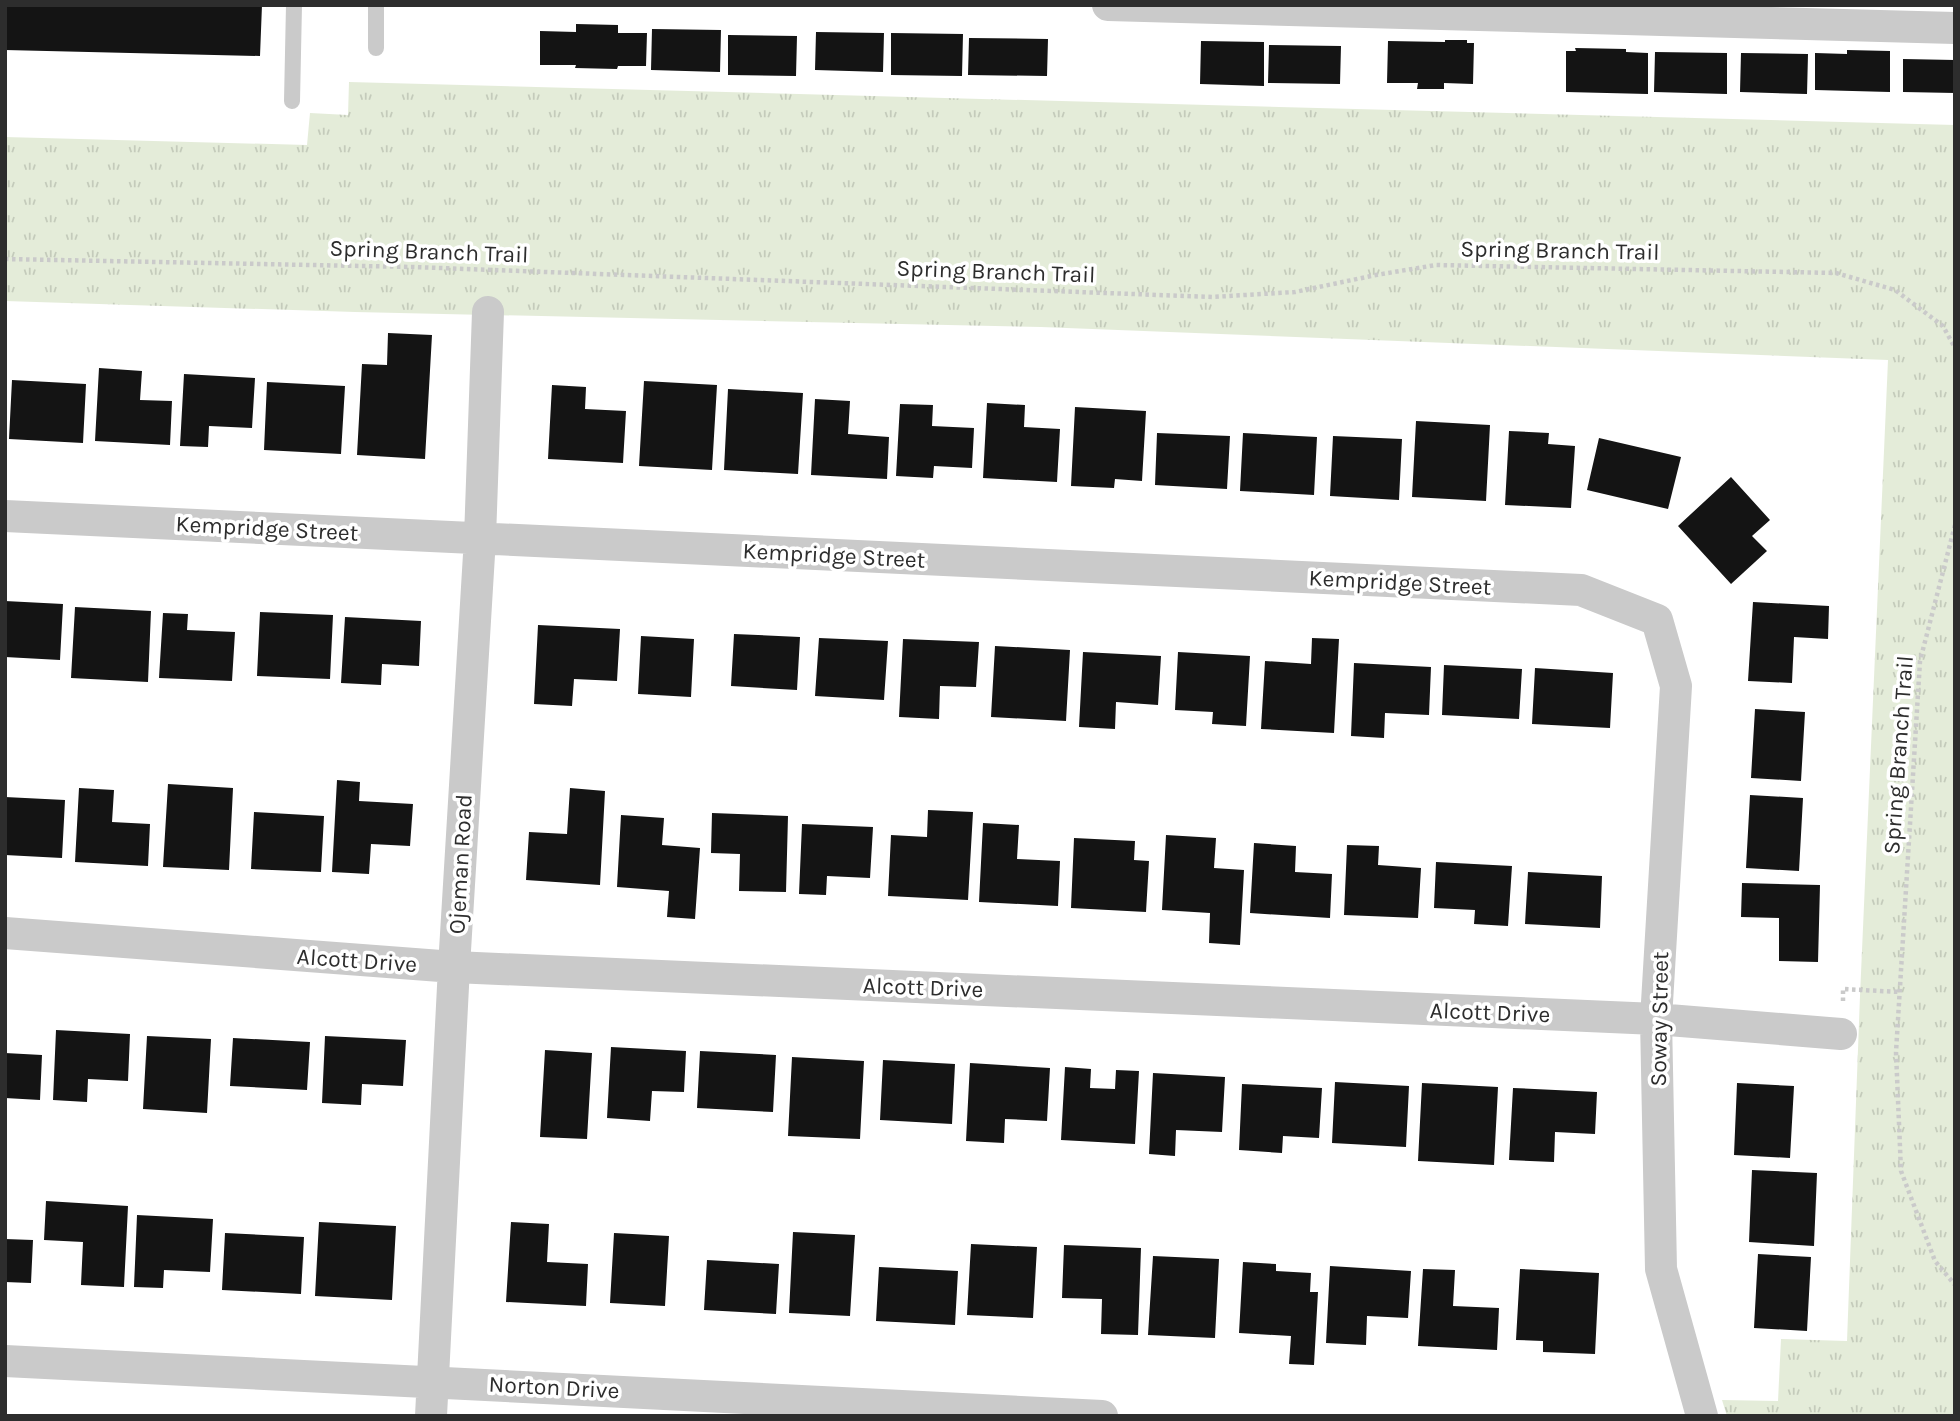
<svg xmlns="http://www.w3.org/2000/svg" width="1960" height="1421" font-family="Karla,sans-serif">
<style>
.grass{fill:url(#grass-tufts)}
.building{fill:#141414}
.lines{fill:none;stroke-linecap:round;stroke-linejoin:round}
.path{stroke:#cacaca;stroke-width:4.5;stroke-dasharray:3.5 3.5;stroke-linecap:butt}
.lane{stroke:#cacaca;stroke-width:16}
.street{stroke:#cacaca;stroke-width:32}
.labels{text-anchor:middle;stroke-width:7;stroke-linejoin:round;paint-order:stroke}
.street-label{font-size:23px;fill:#2d2d2d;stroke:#fff}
</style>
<defs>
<pattern id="grass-tufts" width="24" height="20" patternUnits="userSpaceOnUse" patternTransform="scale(1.75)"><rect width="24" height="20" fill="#e4ecd9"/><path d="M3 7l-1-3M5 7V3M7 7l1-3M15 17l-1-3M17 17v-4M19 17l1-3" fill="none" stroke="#c4cbbb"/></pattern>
</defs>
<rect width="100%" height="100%" fill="#fff"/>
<!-- grass -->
<path class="grass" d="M349,82L1955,125V1416H1727L1722,1400L1778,1401L1781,1339L1847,1341L1860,996L1888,360L1041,327L355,312L5,301V137L307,145L310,113L348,115Z"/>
<!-- building -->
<path class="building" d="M5,5H262L260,56L5,50Z
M576,24L618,25V33H647L646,66H618L617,69L575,68L576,65H540V31L576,32Z
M652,29L721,30L720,72L651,70Z
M816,32L884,33L883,72L815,70Z
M891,33L963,34L962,76L891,75Z
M728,35L797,36L796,76L728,75Z
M969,38L1048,39L1047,76L968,75Z
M1445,40H1467V43H1474L1473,84L1444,83V89H1417L1418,83H1387L1388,41L1445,42Z
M1201,41L1264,42V86L1200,84Z
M1269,45L1341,46L1340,84L1268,83Z
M1575,48L1626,49V52L1648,53V94L1566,92V51H1576Z
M1847,50L1890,51V92L1815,90V53L1847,54Z
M1655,52L1727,53V94L1654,92Z
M1741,53L1808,54L1807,94L1740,92Z
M1903,59L1955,60V93L1903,92Z
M388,333L432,335L425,459L357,455L362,364L387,365Z
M99,368L142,371L140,400L172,401L170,445L95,441Z
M184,374L255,378L252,428L209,426L208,447L180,446Z
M12,380L86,384L83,443L9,439Z
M644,381L717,385L712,470L639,466Z
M267,382L345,386L341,454L264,450Z
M552,385L586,387L585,409L626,411L623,463L548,459Z
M728,389L803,393L798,474L724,470Z
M815,399L850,401L848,434L889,437L887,479L811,475Z
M987,403L1025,405L1024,427L1060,429L1057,482L983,478Z
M900,404L933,405L932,426L974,428L972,468L934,466L933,478L896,476Z
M1075,407L1146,411L1142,481L1115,479L1114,488L1071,486Z
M1416,421L1490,425L1486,501L1412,497Z
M1509,431L1549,433L1548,444L1575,446L1571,508L1505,505Z
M1157,433L1230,436L1227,489L1155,485Z
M1243,433L1317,437L1314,495L1240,491Z
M1333,436L1402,439L1399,500L1330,496Z
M1599,438L1681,457L1668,509L1587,490Z
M1731,477L1770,520L1752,536L1767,551L1731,584L1678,526Z
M5,601L63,604L60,660L5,657Z
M1753,602L1829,606L1828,639L1794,637L1792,683L1748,681Z
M75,607L151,611L148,682L71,678Z
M260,612L333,615L330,679L257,676Z
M163,613L188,614L187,630L235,632L232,681L159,678Z
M345,617L421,621L419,666L382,664L381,685L341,683Z
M538,625L620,629L617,681L574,679L572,706L534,704Z
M734,634L800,637L797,690L731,686Z
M641,636L694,639L691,697L638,694Z
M819,638L888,641L884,700L815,696Z
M1312,638L1339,639L1334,733L1261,729L1265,661L1311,664Z
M903,639L979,642L976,687L940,686L939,719L899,717Z
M995,646L1070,650L1066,721L991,717Z
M1083,652L1161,656L1158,705L1116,702L1115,729L1079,727Z
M1178,652L1250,656L1246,726L1212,724L1213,712L1175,710Z
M1354,663L1431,667L1429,715L1385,713L1384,738L1351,736Z
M1444,665L1522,669L1519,719L1442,715Z
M1535,668L1613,673L1610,728L1532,724Z
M1755,709L1805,712L1801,781L1751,778Z
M337,780L360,782L359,801L413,804L410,846L371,844L369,874L332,872Z
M168,784L233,788L229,870L163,867Z
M79,788L114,790L112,822L150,824L148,866L75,862Z
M570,788L605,791L600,885L526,880L529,832L567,834Z
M1750,795L1803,798L1799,871L1746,868Z
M5,797L65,800L62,858L5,855Z
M928,810L973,812L968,900L888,896L891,835L927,837Z
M254,812L324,816L321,872L251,869Z
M712,813L788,816L786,892L739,891L740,854L711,853Z
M621,815L664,818L662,845L700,848L695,919L667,917L669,891L617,887Z
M983,823L1019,825L1017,859L1060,861L1058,906L979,902Z
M802,824L873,827L870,878L827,876L826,895L799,894Z
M1166,835L1216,838L1214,868L1244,870L1240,945L1209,943L1210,913L1162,910Z
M1074,838L1135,841L1134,860L1149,861L1146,912L1071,908Z
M1254,843L1296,846L1295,872L1332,874L1330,918L1250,913Z
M1347,845L1379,846L1378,865L1421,868L1418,918L1344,915Z
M1436,862L1512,866L1508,926L1474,924L1475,910L1434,908Z
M1528,872L1602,876L1600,928L1525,924Z
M1742,883L1820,885L1818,962L1779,961V918L1741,917Z
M56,1030L130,1034L128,1081L88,1079L87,1102L53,1100Z
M147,1036L211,1039L207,1113L143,1109Z
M325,1036L406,1040L403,1086L362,1084L361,1105L322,1103Z
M233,1038L310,1042L307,1090L230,1086Z
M611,1047L686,1051L684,1092L652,1091L650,1121L607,1118Z
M545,1050L592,1053L587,1139L540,1137Z
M700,1051L776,1055L773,1112L697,1108Z
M5,1053L42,1055L40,1100L5,1098Z
M792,1057L864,1061L860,1139L788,1136Z
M883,1060L955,1064L952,1124L880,1120Z
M970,1063L1050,1068L1047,1121L1005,1119L1004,1143L966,1141Z
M1065,1067L1091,1069L1090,1088L1115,1089L1116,1070L1139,1071L1135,1144L1061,1140Z
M1153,1073L1225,1077L1222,1132L1176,1130L1175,1156L1149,1154Z
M1335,1082L1409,1086L1406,1147L1332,1143Z
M1422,1083L1498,1087L1494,1165L1418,1161Z
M1737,1083L1794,1086L1790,1158L1734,1155Z
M1242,1084L1322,1088L1319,1138L1283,1136L1282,1153L1239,1150Z
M1513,1088L1597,1092L1595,1134L1555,1132L1554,1162L1509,1160Z
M1752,1170L1817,1173L1814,1246L1749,1242Z
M46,1201L128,1206L124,1287L81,1285L83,1242L44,1240Z
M137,1215L213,1219L210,1272L164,1270L163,1288L134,1287Z
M319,1222L396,1226L392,1300L315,1296Z
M511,1222L549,1224L547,1262L588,1264L586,1306L506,1302Z
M793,1232L855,1235L850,1316L789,1313Z
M225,1233L304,1237L301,1294L222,1290Z
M614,1233L669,1236L665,1306L610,1303Z
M5,1239L33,1240L31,1283L5,1282Z
M971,1244L1037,1247L1033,1318L967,1315Z
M1064,1245L1141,1248L1138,1335L1101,1334L1102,1299L1062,1298Z
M1758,1254L1811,1257L1807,1331L1754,1328Z
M1153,1256L1219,1259L1215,1338L1148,1335Z
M707,1260L779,1264L776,1314L704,1310Z
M1243,1262L1276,1264V1271L1311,1273L1310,1292H1318L1314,1365L1289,1364L1291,1336L1239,1333Z
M1330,1266L1411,1271L1408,1318L1367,1316L1366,1345L1326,1343Z
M879,1267L958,1271L955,1325L876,1321Z
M1423,1269L1455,1270L1453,1306L1499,1308L1497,1350L1418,1346Z
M1520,1269L1599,1273L1595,1354L1543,1352V1341L1516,1340Z"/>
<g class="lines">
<!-- path -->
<path class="path" d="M5,259L413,267L1212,297L1295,292L1376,275L1436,265L1836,273L1895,290L1943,326L1955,348
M1955,525L1920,661L1896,1052L1901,1171L1935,1261L1955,1285
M1843,1001V989L1900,992"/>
<!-- lane -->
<path class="lane" d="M376,48V5
M292,101L294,5"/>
<!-- street -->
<path class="street" d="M1108,5L1955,28
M5,516L1581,590L1657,620L1676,686L1656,1019L1661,1269L1702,1416
M5,933L454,967L1656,1019L1841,1034
M5,1361L1102,1416
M431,1416L454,967L480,538L488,312"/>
</g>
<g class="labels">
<!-- street labels -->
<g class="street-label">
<text transform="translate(1560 250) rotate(1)" y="8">Spring Branch Trail</text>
<text transform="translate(429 251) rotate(2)" y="8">Spring Branch Trail</text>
<text transform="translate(996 271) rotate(2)" y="8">Spring Branch Trail</text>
<text transform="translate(267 528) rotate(3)" y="8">Kempridge Street</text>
<text transform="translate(834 555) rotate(3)" y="8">Kempridge Street</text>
<text transform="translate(1400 582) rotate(3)" y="8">Kempridge Street</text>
<text transform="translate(1898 755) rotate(-86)" y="8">Spring Branch Trail</text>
<text transform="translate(460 864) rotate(-87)" y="8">Ojeman Road</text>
<text transform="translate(357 960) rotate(4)" y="8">Alcott Drive</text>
<text transform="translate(923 987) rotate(2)" y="8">Alcott Drive</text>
<text transform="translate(1490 1012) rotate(2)" y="8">Alcott Drive</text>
<text transform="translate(1659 1019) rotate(-89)" y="8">Soway Street</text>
<text transform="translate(554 1387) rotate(3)" y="8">Norton Drive</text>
</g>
</g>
<!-- border -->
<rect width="1960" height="1421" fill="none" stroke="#2d2d2d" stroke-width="14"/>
</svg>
